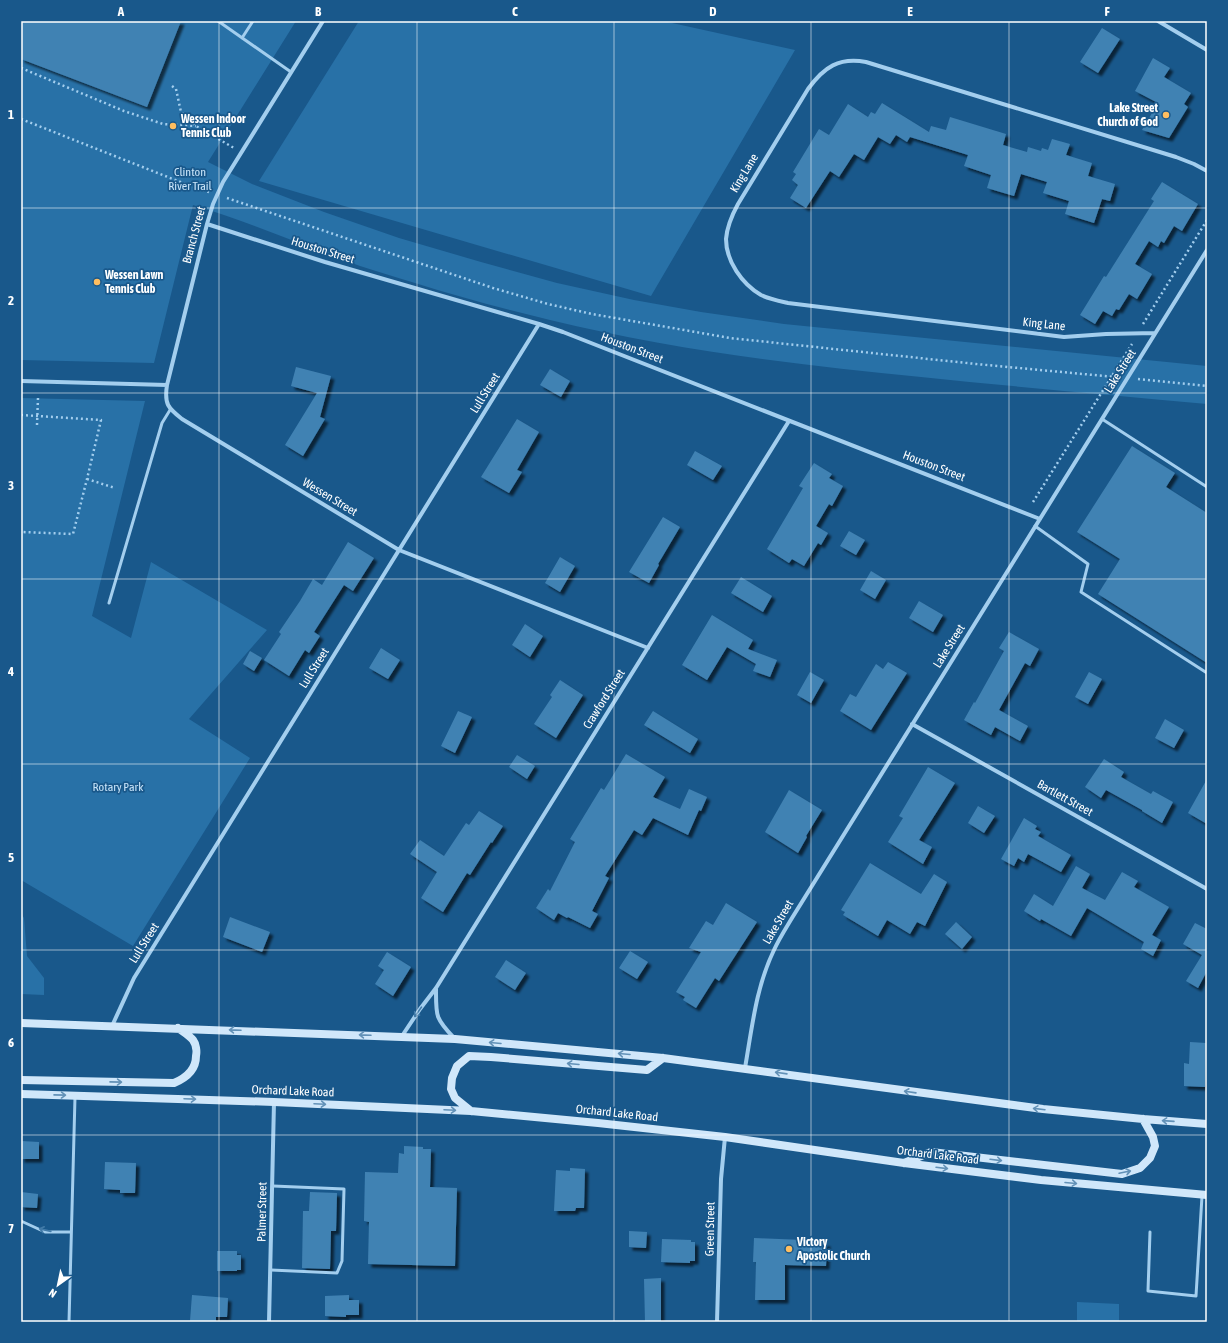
<svg xmlns="http://www.w3.org/2000/svg" width="1228" height="1343" font-family="'Asap Condensed',sans-serif">
<style>
.green{fill:#2871a7}
.building{fill:#4182b3;filter:url(#shadow)}
.lines{fill:none;stroke-linecap:round;stroke-linejoin:round}
.path{stroke:#a3ceee;stroke-width:2.5;stroke-dasharray:2 3;stroke-linecap:butt}
.service{stroke:#a3ceee;stroke-width:3}
.minor{stroke:#a3ceee;stroke-width:4}
.secondary{stroke:#d0e7fa;stroke-width:8}
.oneway{stroke:#427ba9}
.oneway2{stroke:#6291b7}
.grid{fill:none;stroke:#fff;stroke-width:1;stroke-opacity:0.55}
.poi-dot{fill:#ffbe60;stroke:#19588b;stroke-width:1.5}
.labels{text-anchor:middle;stroke-width:3.5;stroke-linejoin:round;paint-order:stroke}
.poi-label{font-size:12px;font-weight:bold;fill:#fff;stroke:#19588b;text-anchor:start}
.park-label{font-size:12px;fill:#c9e5fa;stroke:#19588b}
.street-label{font-size:12px;fill:#fff;stroke:#19588b}
.neatline{fill:none;stroke:#fff;stroke-width:1.5}
.grid-label{font-size:13px;text-anchor:middle;font-weight:bold;fill:#fff}
</style>
<defs>
<filter id="shadow"><feDropShadow dx="3.5" dy="3.5" stdDeviation="1" flood-color="#0009"/></filter>
</defs>
<rect width="100%" height="100%" fill="#19588b"/>
<!-- green -->
<path class="green" d="M21,21H296L208,162L252,184L324,212L399,238L481,262L557,283L634,300L701,312L784,324L1207,366V404C1112,395 1016,387 921,377C796,365 673,350 550,320C505,309 459,297 415,283C396,277 378,272 360,266C304,246 250,222 193,205L154,363L21,360Z
M359,21H663L795,50L651,296L259,181Z
M21,398L145,401L92,616L131,638L151,562L267,630L189,719L250,758L133,946L21,880Z
M21,913L24,918L27,956L44,978V995L21,994Z
M1077,1302L1119,1304V1322H1077Z"/>
<!-- building -->
<path class="building" d="M21,21H181L147,107L21,59Z
M1102,28L1120,39L1098,73L1080,62Z
M1153,58L1170,68L1164,77L1191,93L1184,104L1188,107L1169,138L1142,130L1158,103L1135,91Z
M882,103L929,132L931,126L946,130L950,117L1006,134L1003,145L1027,152L1028,147L1041,151L1042,148L1048,150L1052,139L1070,144L1066,155L1092,163L1088,176L1115,184L1110,201L1102,199L1094,223L1065,214L1069,201L1043,193L1047,182L1021,174L1014,196L997,191L987,188L991,175L964,166L968,155L910,137L907,142L896,135L890,144L878,137L864,160L854,154L839,177L830,171L806,208L790,198L798,185L792,180L796,174L793,172L819,129L829,135L848,104L868,117L871,112L875,114Z
M1162,182L1198,204L1182,231L1174,226L1164,243L1161,241L1158,247L1149,241L1135,264L1152,274L1137,299L1129,294L1119,310L1116,309L1112,316L1103,311L1095,324L1080,315L1104,276L1106,277L1154,201L1151,199Z
M296,367L331,376L320,417L325,419L303,456L285,445L317,393L291,386Z
M550,369L570,381L561,397L540,385Z
M517,419L539,432L517,470L522,472L509,493L481,477Z
M1132,446L1175,473L1166,487L1207,513V663L1098,594L1120,559L1077,532Z
M695,451L722,466L713,480L687,465Z
M814,463L832,474L829,478L843,486L832,506L829,504L816,526L828,533L821,545L818,543L804,566L792,559L789,563L767,549L803,488L799,486Z
M663,517L680,527L658,564L659,565L649,583L629,572Z
M849,531L865,540L856,555L840,546Z
M348,542L374,558L353,591L344,585L314,632L320,636L309,653L305,650L289,676L264,660L281,634L279,632L300,601L313,579L322,585Z
M560,557L575,566L560,592L545,583Z
M871,571L886,580L875,599L860,590Z
M741,577L772,596L763,612L731,593Z
M919,601L943,615L933,632L909,618Z
M712,615L753,640L748,649L777,660L770,677L753,671L756,664L727,647L707,680L682,665Z
M525,624L543,636L530,657L512,645Z
M1009,632L1039,649L1030,666L1025,663L999,710L1028,726L1020,741L995,727L991,735L964,720L974,702L975,703L1004,651L999,648Z
M381,648L400,660L388,679L369,668Z
M250,651L262,658L254,671L243,664Z
M888,662L907,673L871,730L840,711L850,694L856,697L876,664L883,669Z
M810,672L824,680L811,703L797,695Z
M1089,672L1102,679L1088,704L1075,697Z
M560,680L583,695L556,738L534,724L552,697L550,695Z
M458,711L472,717L455,753L441,746Z
M653,711L698,739L690,753L644,725Z
M1165,719L1184,730L1174,748L1155,738Z
M626,754L665,777L653,797L680,809L689,789L707,797L701,811L699,810L688,835L653,818L642,835L634,830L605,876L609,878L592,911L598,914L590,928L568,917L567,918L558,913L554,920L536,908L548,889L550,891L575,842L570,839L601,788L604,790Z
M517,755L535,766L527,779L509,767Z
M1104,759L1124,772L1121,777L1151,794L1153,791L1173,802L1162,823L1142,811V810L1106,790L1101,798L1085,787Z
M928,767L955,783L919,840L932,847L923,864L888,842L903,818L899,816Z
M1207,779V824L1188,813Z
M789,790L822,810L806,836L807,837L798,853L765,832Z
M978,806L995,816L984,833L968,823Z
M479,811L503,826L492,843L491,842L470,875L467,873L443,912L421,898L437,872L410,854L420,840L444,856L466,823L469,825Z
M1024,818L1037,826L1035,829L1041,832L1038,836L1071,855L1061,872L1028,854L1024,862L1018,858L1014,866L1001,859Z
M870,863L921,894L934,874L947,882L925,926L917,922L910,934L887,920L878,936L843,915L845,912L841,910Z
M1076,866L1090,874L1082,888L1105,900L1122,872L1138,881L1134,887L1169,907L1152,935L1161,940L1153,956L1141,949L1144,942L1087,908L1071,936L1041,919L1040,921L1024,911L1034,894L1053,906Z
M726,903L757,922L719,981L715,978L696,1008L683,1000L685,997L676,992L701,952L689,948L706,921L713,925Z
M230,917L270,932L262,952L223,937Z
M956,922L972,937L962,949L945,934Z
M1195,923L1207,929V971L1198,988L1186,981L1202,955L1183,944Z
M630,951L648,962L637,979L619,968Z
M387,952L411,967L393,996L375,984L384,970L378,966Z
M506,960L526,973L515,990L495,977Z
M1190,1042L1206,1043L1205,1087L1184,1086V1063L1189,1064Z
M21,1141L39,1142V1159H21Z
M404,1146L423,1147V1149H431L430,1187L457,1188L455,1266L368,1264L369,1222L364,1221L365,1172L398,1173L399,1153L404,1154Z
M105,1162L136,1163L135,1193H120V1190L104,1189Z
M570,1168L585,1169L584,1208H576L575,1211H554L556,1170L570,1171Z
M21,1192L38,1194L37,1208L21,1207Z
M310,1192L337,1193L336,1231H331L330,1269L302,1268L303,1211H309Z
M629,1231L647,1232L646,1248L629,1247Z
M754,1238L804,1240V1243H827L826,1266L785,1265V1300H755L756,1262H753Z
M662,1239L691,1240V1242H695V1261H690V1263L661,1262Z
M217,1251H237V1255H241V1270H237V1271H217Z
M661,1278V1322H645L644,1279Z
M192,1295L228,1298L227,1317H216V1322L190,1321Z
M349,1295V1300H359V1315H346V1317L325,1316V1296Z"/>
<g class="lines">
<!-- path -->
<path class="path" d="M21,68L124,111L163,124L196,126
M172,86L176,89L181,112L196,126L234,148
M21,119L188,185L209,192
M227,198L493,288L548,304L592,314L730,338L976,364L1115,377
M1143,324L1207,220
M1138,379L1207,386
M21,415L101,420L87,479L73,534L21,532
M37,425L38,398
M87,479L115,488
M1033,502L1132,344"/>
<!-- service -->
<path class="service" d="M218,21L291,72
M242,38L253,21
M1102,419L1207,487
M1035,526L1088,564L1081,592L1207,673
M109,603L162,423L170,410
M21,1221L45,1232H71
M1150,1232L1148,1291L1196,1296L1202,1196
M271,1270L337,1273L342,1261L344,1189L273,1186
M69,1322L75,1097"/>
<!-- minor -->
<path class="minor" d="M1158,21L1207,50
M207,224L325,262L539,324L563,332L1040,519
M1155,333L1106,334L1064,337L788,303C779,301 769,299 761,295C742,284 726,261 726,239C727,227 732,215 738,204L808,89C824,67 839,57 866,62L1176,157L1194,164L1207,171
M21,381L167,385C164,404 168,408 182,419L399,550L648,648
M167,385L207,224L213,204L223,182L323,21
M912,724L1207,889
M436,989C436,1016 435,1018 454,1038
M112,1026L134,978L539,324
M402,1036L420,1009L436,988L789,421
M745,1068C752,1028 756,987 774,950C779,939 786,928 792,918L1207,250
M269,1322L274,1102
M717,1322L721,1179L725,1137"/>
<!-- secondary -->
<path class="secondary" d="M21,1023L455,1039L663,1058L1043,1109L1143,1119L1207,1124
M21,1080L174,1083C186,1078 196,1070 196,1056C197,1051 196,1044 193,1040C189,1035 183,1032 178,1028
M21,1094L274,1102L471,1111L598,1123L725,1137L904,1163L1041,1180L1207,1195
M471,1111L455,1098L451,1089L452,1078L457,1066L469,1056L491,1057L647,1070L663,1058
M904,1163L931,1152L1122,1174L1140,1168L1150,1158L1155,1146L1153,1137L1143,1119"/>
</g>
<!-- one-way arrows -->
<defs><path id="oneway-shaft" d="M-6 0H5M1.5-3L5.5 0L1.5 3" fill="none" stroke-width="1.6" stroke-linecap="round" stroke-linejoin="round"/></defs>
<g class="oneway">
<use href="#oneway-shaft" transform="translate(418 1012) rotate(125)"/>
<use href="#oneway-shaft" transform="translate(45 1230) rotate(-167)"/>
</g>
<g class="oneway2">
<use href="#oneway-shaft" transform="translate(235 1030) rotate(-178)"/>
<use href="#oneway-shaft" transform="translate(365 1035) rotate(-178)"/>
<use href="#oneway-shaft" transform="translate(495 1043) rotate(-175)"/>
<use href="#oneway-shaft" transform="translate(624 1054) rotate(-175)"/>
<use href="#oneway-shaft" transform="translate(573 1064) rotate(-175)"/>
<use href="#oneway-shaft" transform="translate(781 1073) rotate(-172)"/>
<use href="#oneway-shaft" transform="translate(116 1082) rotate(1)"/>
<use href="#oneway-shaft" transform="translate(910 1092) rotate(-172)"/>
<use href="#oneway-shaft" transform="translate(60 1095) rotate(1)"/>
<use href="#oneway-shaft" transform="translate(190 1099) rotate(2)"/>
<use href="#oneway-shaft" transform="translate(320 1104) rotate(3)"/>
<use href="#oneway-shaft" transform="translate(1039 1109) rotate(-173)"/>
<use href="#oneway-shaft" transform="translate(450 1110) rotate(3)"/>
<use href="#oneway-shaft" transform="translate(1168 1121) rotate(-176)"/>
<use href="#oneway-shaft" transform="translate(996 1160) rotate(7)"/>
<use href="#oneway-shaft" transform="translate(942 1168) rotate(7)"/>
<use href="#oneway-shaft" transform="translate(1125 1172) rotate(-12)"/>
<use href="#oneway-shaft" transform="translate(1071 1183) rotate(5)"/>
</g>
<!-- grid -->
<path class="grid" d="M219,21V1322M417,21V1322M614,21V1322M811,21V1322M1009,21V1322M21,208H1207M21,393H1207M21,579H1207M21,764H1207M21,950H1207M21,1135H1207"/>
<!-- markers -->
<g class="poi-dot">
<circle cx="1166" cy="115" r="4"/>
<circle cx="173" cy="126" r="4"/>
<circle cx="97" cy="282" r="4"/>
<circle cx="789" cy="1249" r="4"/>
</g>
<g class="labels">
<!-- poi labels -->
<g class="poi-label">
<text x="1158" y="112" text-anchor="end">Lake Street<tspan x="1158" dy="14">Church of God</tspan></text>
<text x="181" y="123">Wessen Indoor<tspan x="181" dy="14">Tennis Club</tspan></text>
<text x="105" y="279">Wessen Lawn<tspan x="105" dy="14">Tennis Club</tspan></text>
<text x="797" y="1246">Victory<tspan x="797" dy="14">Apostolic Church</tspan></text>
</g>
<!-- park labels -->
<g class="park-label">
<text x="190" y="176">Clinton<tspan x="190" dy="14">River Trail</tspan></text>
<text x="118" y="791">Rotary Park</text>
</g>
<!-- street labels -->
<g class="street-label">
<text transform="translate(744 173) rotate(-59)" y="4">King Lane</text>
<text transform="translate(194 235) rotate(-75)" y="4">Branch Street</text>
<text transform="translate(323 250) rotate(17)" y="4">Houston Street</text>
<text transform="translate(1044 324) rotate(6)" y="4">King Lane</text>
<text transform="translate(632 348) rotate(21)" y="4">Houston Street</text>
<text transform="translate(1120 371) rotate(-58)" y="4">Lake Street</text>
<text transform="translate(485 393) rotate(-58)" y="4">Lull Street</text>
<text transform="translate(934 466) rotate(21)" y="4">Houston Street</text>
<text transform="translate(330 497) rotate(31)" y="4">Wessen Street</text>
<text transform="translate(949 646) rotate(-58)" y="4">Lake Street</text>
<text transform="translate(314 668) rotate(-58)" y="4">Lull Street</text>
<text transform="translate(604 699) rotate(-58)" y="4">Crawford Street</text>
<text transform="translate(1065 798) rotate(29)" y="4">Bartlett Street</text>
<text transform="translate(778 922) rotate(-60)" y="4">Lake Street</text>
<text transform="translate(144 943) rotate(-58)" y="4">Lull Street</text>
<text transform="translate(293 1091) rotate(2)" y="4">Orchard Lake Road</text>
<text transform="translate(617 1113) rotate(6)" y="4">Orchard Lake Road</text>
<text transform="translate(938 1155) rotate(7)" y="4">Orchard Lake Road</text>
<text transform="translate(262 1212) rotate(-89)" y="4">Palmer Street</text>
<text transform="translate(710 1229) rotate(-89)" y="4">Green Street</text>
</g>
</g>
<!-- border -->
<rect width="1228" height="1343" fill="none" stroke="#19588b" stroke-width="44"/>
<!-- north arrow -->
<g transform="translate(58 1285) rotate(213)" stroke="#19588b" stroke-width="3" paint-order="stroke">
<path d="M0-3L7 15L0 10L-7 15Z" fill="#ffffff"/>
<text y="-6" font-size="11" font-weight="bold" text-anchor="middle" fill="#ffffff">N</text>
</g>
<rect x="22" y="22" width="1184" height="1299" class="neatline"/>
<g class="grid-label">
<text x="121" y="16">A</text>
<text x="318" y="16">B</text>
<text x="515" y="16">C</text>
<text x="713" y="16">D</text>
<text x="910" y="16">E</text>
<text x="1107" y="16">F</text>
<text x="11" y="119">1</text>
<text x="11" y="305">2</text>
<text x="11" y="490">3</text>
<text x="11" y="676">4</text>
<text x="11" y="862">5</text>
<text x="11" y="1047">6</text>
<text x="11" y="1233">7</text>
</g>
</svg>
